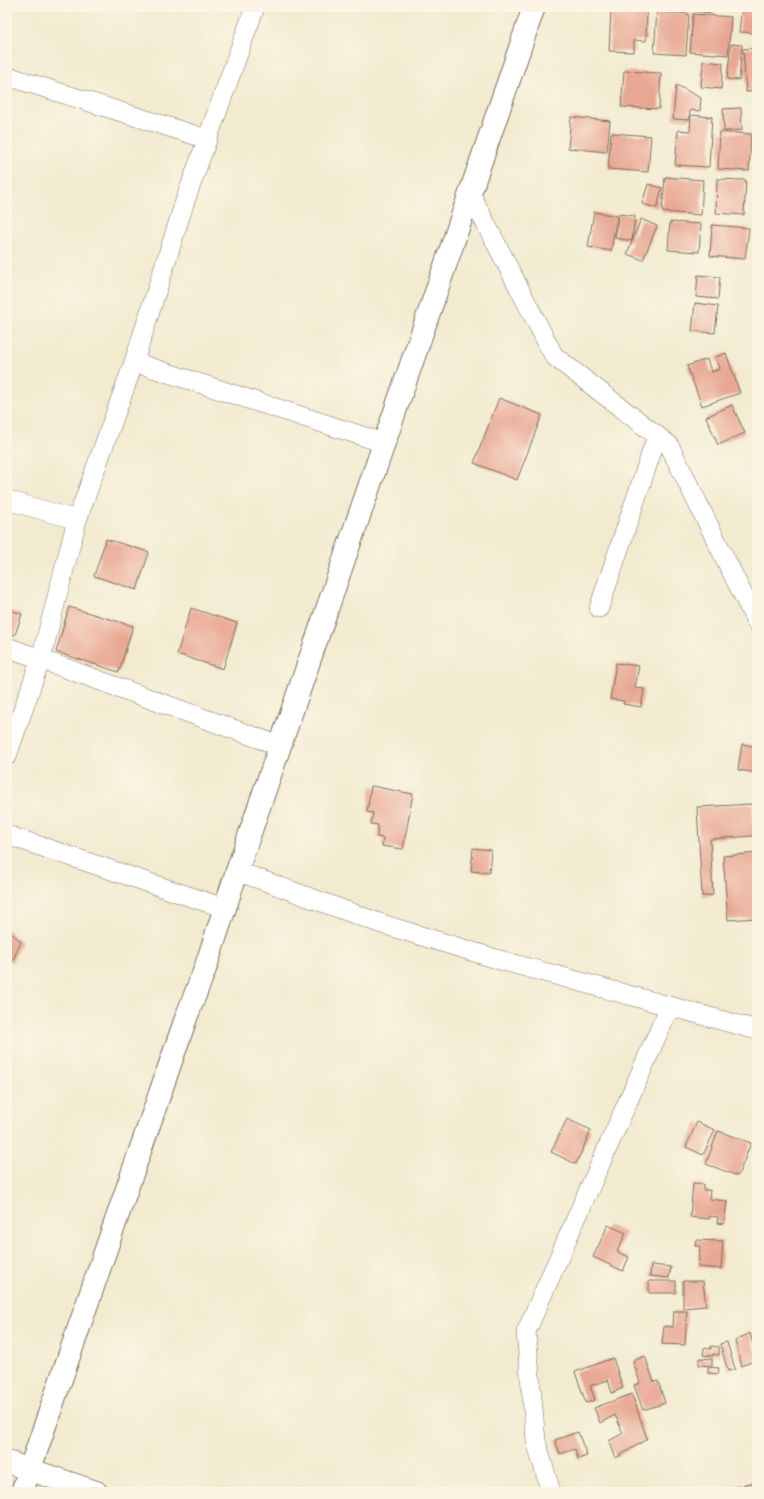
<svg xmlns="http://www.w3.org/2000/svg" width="764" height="1499" font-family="Cardo,serif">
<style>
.building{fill:#e8a793}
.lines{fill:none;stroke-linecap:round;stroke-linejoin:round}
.street-casing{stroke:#7b6e5c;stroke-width:20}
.secondary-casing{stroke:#7b6e5c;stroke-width:24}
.primary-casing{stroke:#7b6e5c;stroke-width:24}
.street{stroke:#fff;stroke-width:19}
.secondary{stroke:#fff;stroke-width:22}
.primary{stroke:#fff;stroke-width:22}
</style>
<rect width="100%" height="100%" fill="#fcf5e5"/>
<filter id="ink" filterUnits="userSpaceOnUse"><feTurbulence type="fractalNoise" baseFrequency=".025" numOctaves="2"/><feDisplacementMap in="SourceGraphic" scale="8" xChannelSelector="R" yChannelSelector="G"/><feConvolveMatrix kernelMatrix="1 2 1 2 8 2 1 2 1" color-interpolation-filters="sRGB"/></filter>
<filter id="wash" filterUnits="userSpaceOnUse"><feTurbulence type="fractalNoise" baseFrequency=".012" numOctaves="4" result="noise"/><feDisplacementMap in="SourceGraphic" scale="16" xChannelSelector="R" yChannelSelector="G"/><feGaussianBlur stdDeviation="0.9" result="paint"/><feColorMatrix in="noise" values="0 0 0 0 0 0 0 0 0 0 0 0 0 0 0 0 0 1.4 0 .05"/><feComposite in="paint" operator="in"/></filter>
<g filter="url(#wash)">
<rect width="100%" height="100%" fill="#f2ebd0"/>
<g id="blocks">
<!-- building -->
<path class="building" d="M674,7H713L712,13L674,9Z
M742,7H757V33L739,32Z
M611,10L647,11L646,41L634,40V52L609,51Z
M657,11L689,14L686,55L654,53Z
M693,14L731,17L728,55L690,52Z
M731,44L742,45L739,80L727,79Z
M757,48V91L746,92L743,49Z
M703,61L723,63L721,89L701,87Z
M624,71L661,73L659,109L621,107Z
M676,85L701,98L700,111L690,110L689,120L673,119Z
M741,108L742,130L724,131L723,109Z
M691,115L712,117L709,167L675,165L678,130L690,131Z
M571,117L610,121L607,152L568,148Z
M720,132L751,134L749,171L718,169Z
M611,133L651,136L648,172L608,169Z
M665,177L703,180L701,215L662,212Z
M717,179L746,180L744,215L716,213Z
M648,184L662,188L657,208L642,204Z
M594,212L617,216L611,251L588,247Z
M619,214L635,216L632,241L615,238Z
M641,219L657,226L643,260L627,254Z
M670,222L701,224L699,252L668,250Z
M712,225L749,228L745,259L710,256Z
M698,275L720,277L718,299L696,297Z
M695,303L718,306L715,333L692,331Z
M726,353L740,393L702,406L687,366L707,359L711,372L720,369L716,357Z
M499,398L542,415L517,480L474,463Z
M732,405L745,433L718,445L706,417Z
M106,539L149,552L137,590L94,576Z
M69,607L133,626L119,672L56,652Z
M191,608L237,623L223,669L177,654Z
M7,609L22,614L15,635L7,633Z
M616,663L639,666L635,688L644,689L641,707L623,704L624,701L610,699Z
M742,744L757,747V773L738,770Z
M371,786L413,794L403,849L382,846L383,838L377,837L378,825L371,824L373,813L367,812Z
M752,804L753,836L710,839L713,895L702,896L697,807Z
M473,848L491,850L489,873L471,871Z
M757,853V918L728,920L723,856Z
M7,929L21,942L12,962L7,959Z
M567,1119L591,1130L576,1164L551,1152Z
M697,1122L715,1130L703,1155L686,1147Z
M718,1131L751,1143L738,1176L706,1164Z
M693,1183L703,1184V1190H710L709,1199L727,1201L724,1224L717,1223L718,1217L710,1216L709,1219L690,1217Z
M608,1225L626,1233L617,1252L629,1257L623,1271L593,1257Z
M696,1240L723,1241L721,1269L698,1267L700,1246H695Z
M651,1265L671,1267L669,1278L650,1276Z
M649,1281H676V1293H649Z
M683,1281H703L706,1306L683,1308Z
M674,1311H687L685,1345L662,1344L664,1326L673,1327Z
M750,1333L757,1359L742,1366L735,1341Z
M727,1342L735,1369L728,1371L720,1344Z
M711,1346L719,1347V1355L713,1354V1356L703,1355L704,1348L711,1349Z
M645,1356L654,1382L658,1381L665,1403L643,1410L634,1385L640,1383L633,1361Z
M613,1358L623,1388L612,1393L608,1380L590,1386L595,1400L586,1403L575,1372Z
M699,1358L712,1359V1366L699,1365Z
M708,1367L719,1368L718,1374L708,1373Z
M632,1394L647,1439L616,1458L609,1441L623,1433L615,1415L600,1423L594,1408Z
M578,1432L587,1456L578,1459L575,1449L560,1454L555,1440Z
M755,1482L757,1492H746L744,1484Z
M739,1486L740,1492H727L726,1489Z"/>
</g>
</g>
<g filter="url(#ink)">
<use href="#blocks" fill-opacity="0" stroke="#7b6e5c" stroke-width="1"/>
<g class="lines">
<defs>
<path id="street" d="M255,7L185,201L134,362L384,443
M7,76L207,139
M470,193L554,356L669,445L757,623
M7,500L77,520L134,362
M599,608L657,436
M7,647L280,746
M7,756L41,658L77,520
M7,835L224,908
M237,871L382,924L500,960L757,1030
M551,1492L536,1441L526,1332L670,1006"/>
<path id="secondary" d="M7,1462L96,1492"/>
<path id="primary" d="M22,1492L186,1018L205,969L237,871L534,7"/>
</defs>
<!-- street casing -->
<use href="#street" class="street-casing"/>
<!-- secondary casing -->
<use href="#secondary" class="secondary-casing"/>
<!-- primary casing -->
<use href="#primary" class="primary-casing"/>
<!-- street -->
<use href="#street" class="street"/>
<!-- secondary -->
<use href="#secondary" class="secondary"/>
<!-- primary -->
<use href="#primary" class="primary"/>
</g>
</g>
<!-- margin -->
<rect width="764" height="1499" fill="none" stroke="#fcf5e5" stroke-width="24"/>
</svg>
